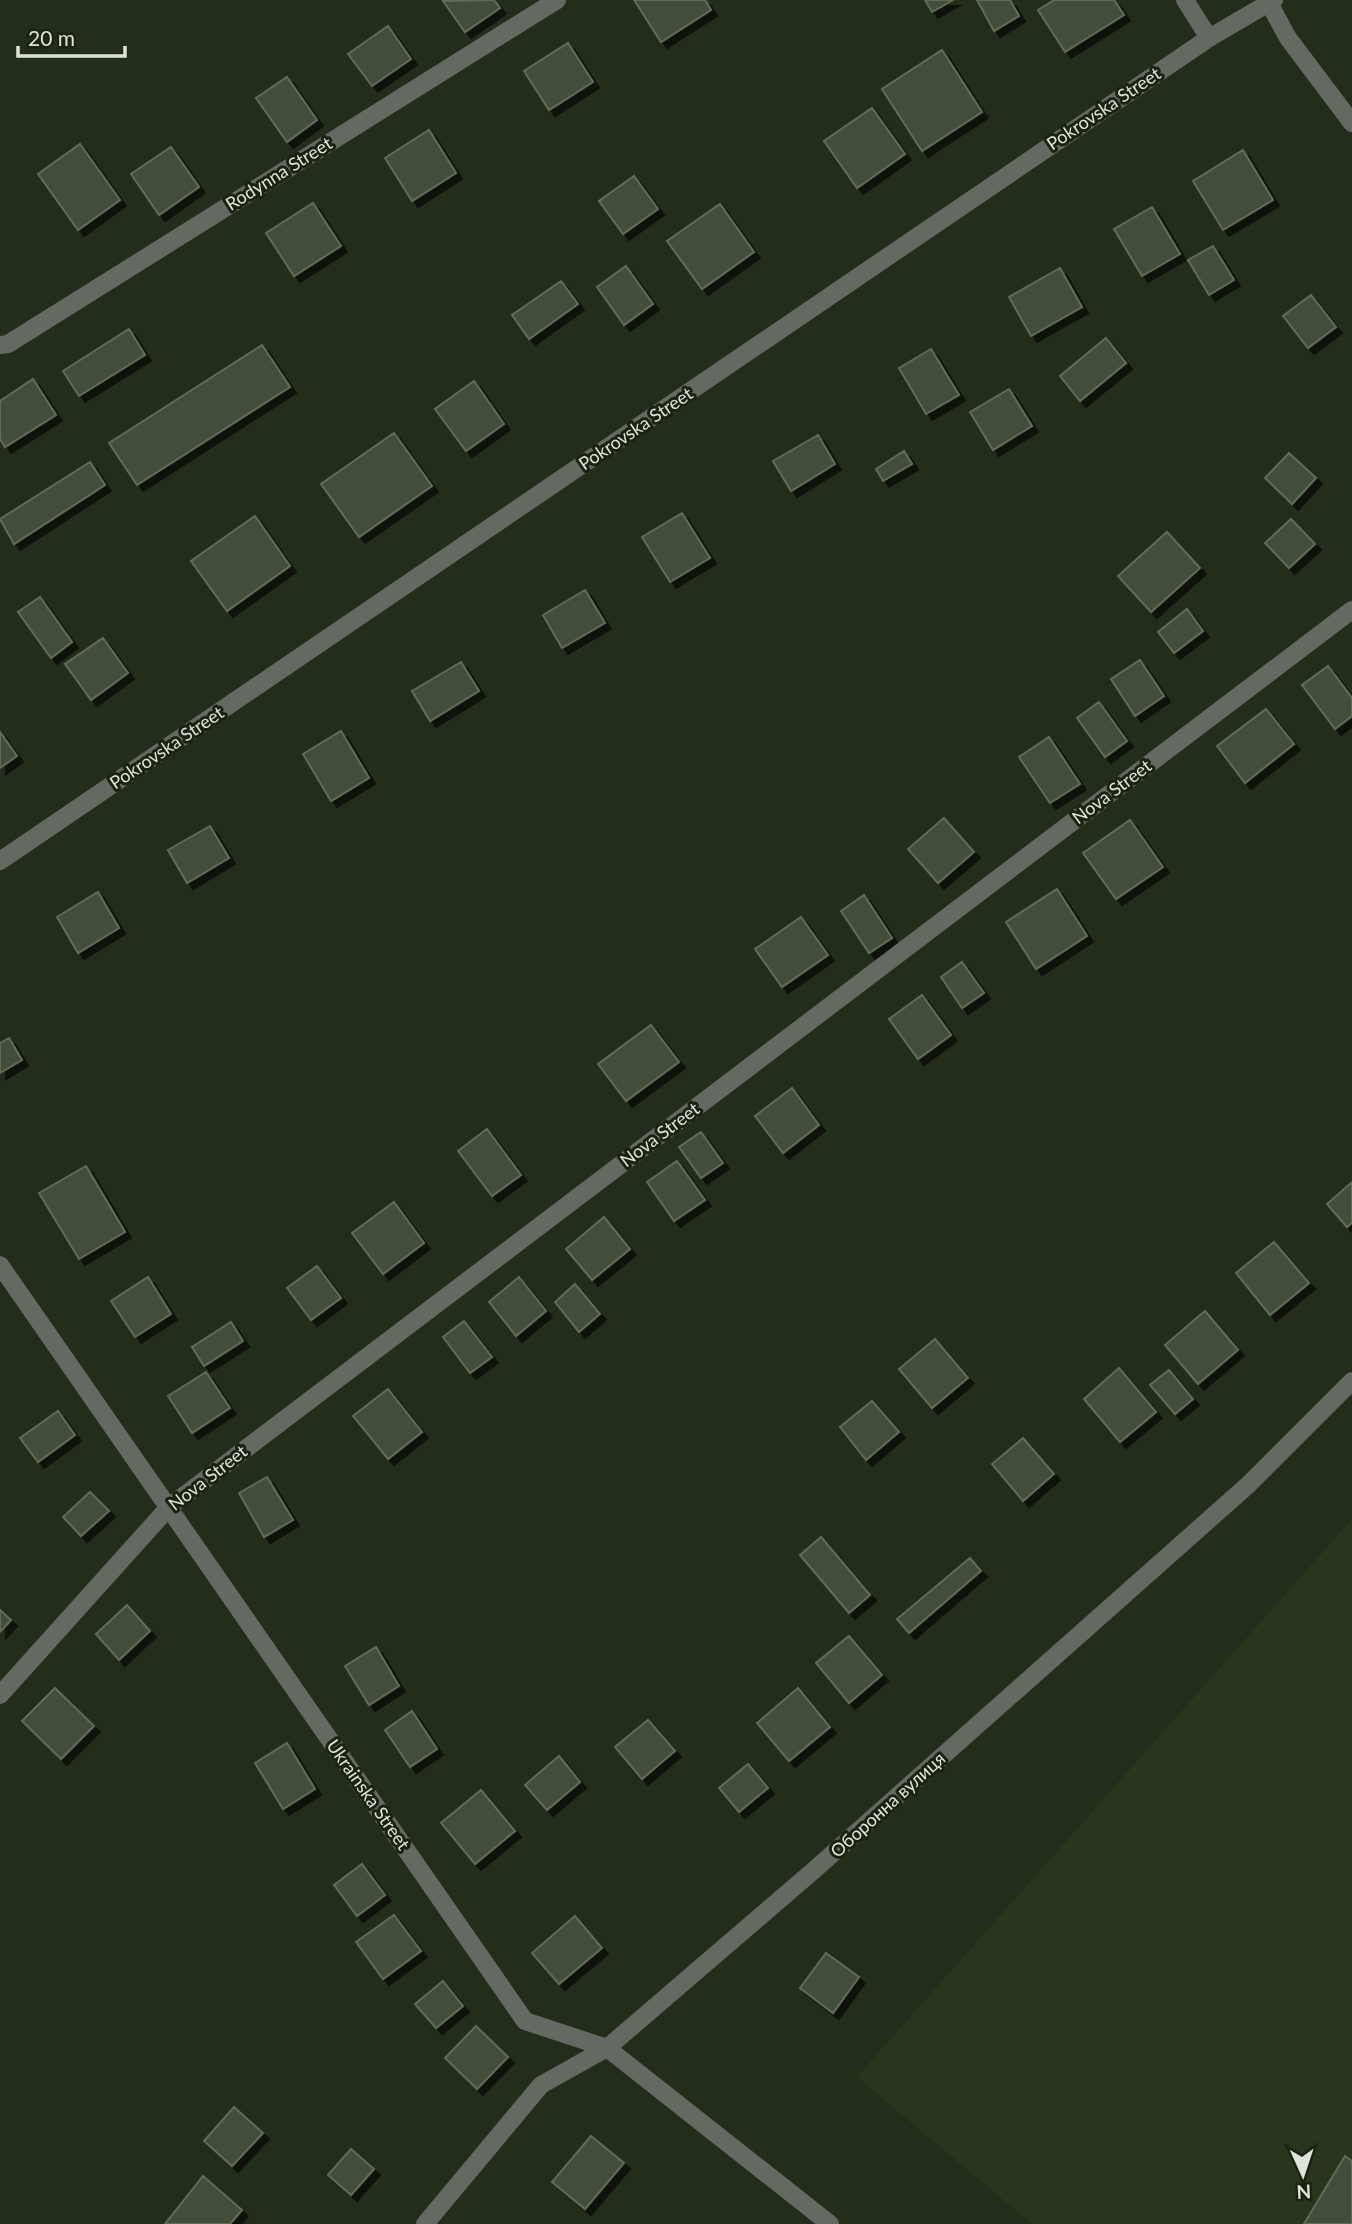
<svg xmlns="http://www.w3.org/2000/svg" width="1352" height="2224" font-family="Lato,sans-serif">
<style>
.built{fill:#29361e}
.building{fill:#424d3a;stroke:#616c59;stroke-width:2;filter:url(#shadow)}
.lines{fill:none;stroke-linecap:round;stroke-linejoin:round}
.minor{stroke:#646961;stroke-width:18}
.tertiary{stroke:#646961;stroke-width:18}
.labels{text-anchor:middle;stroke-width:6;stroke-linejoin:round;paint-order:stroke}
.street-label{font-size:18px;fill:#dee4d9;stroke:#1a2312}
</style>
<defs>
<filter id="shadow"><feDropShadow dx="6" dy="6" stdDeviation="0" flood-color="#0009"/></filter>
</defs>
<rect width="100%" height="100%" fill="#232d1c"/>
<!-- built -->
<path class="built" d="M1352,1519V2224H1032L857,2077Z"/>
<!-- building -->
<path class="building" d="M494,0L500,8L465,32L443,1Z
M634,0H705L711,10L661,42Z
M925,0H953L932,12Z
M977,0H1010L1019,16L994,31Z
M1054,0H1114L1124,15L1065,52L1038,10Z
M388,26L411,59L372,86L348,54Z
M568,43L593,82L549,110L524,71Z
M942,50L982,112L922,151L882,89Z
M287,77L317,120L287,142L256,98Z
M872,108L905,154L857,188L824,141Z
M429,130L456,173L412,201L385,158Z
M80,144L120,200L78,230L38,174Z
M171,147L199,187L159,215L131,174Z
M1243,150L1273,200L1223,230L1193,181Z
M634,176L658,209L623,234L599,201Z
M313,203L341,246L294,276L266,233Z
M720,204L754,252L702,289L667,241Z
M1152,207L1180,254L1142,276L1114,229Z
M1213,246L1234,280L1209,295L1188,260Z
M626,266L653,304L624,325L597,287Z
M1060,268L1082,307L1031,336L1009,297Z
M561,281L578,304L529,339L512,315Z
M1311,295L1336,327L1308,348L1283,316Z
M129,329L145,355L79,396L63,371Z
M1106,338L1126,363L1080,401L1060,376Z
M262,345L290,387L137,485L109,443Z
M931,349L959,395L926,414L899,368Z
M33,379L56,415L5,447L0,439V401Z
M474,381L504,424L466,451L435,409Z
M1009,389L1032,426L993,450L970,412Z
M394,433L432,486L359,537L321,484Z
M818,435L835,464L791,491L773,461Z
M904,451L912,464L883,481L876,469Z
M1289,453L1316,478L1292,504L1265,478Z
M90,462L105,485L14,544L0,519Z
M682,513L710,558L670,582L642,537Z
M255,516L290,566L227,611L191,561Z
M1291,519L1315,544L1289,568L1265,543Z
M1167,532L1200,568L1151,612L1118,576Z
M585,590L605,623L562,648L543,615Z
M40,597L72,642L51,658L18,612Z
M1187,609L1203,631L1174,653L1158,632Z
M103,638L128,673L91,700L65,664Z
M1140,660L1164,696L1135,716L1111,679Z
M461,662L479,691L430,721L412,691Z
M1328,666L1352,698V716L1335,729L1302,685Z
M1099,702L1127,741L1105,757L1077,718Z
M1266,709L1294,744L1245,783L1217,746Z
M341,731L369,778L331,801L303,754Z
M0,732L17,756L0,768Z
M1049,737L1080,784L1050,803L1019,757Z
M944,818L974,852L938,883L908,849Z
M1130,820L1163,867L1116,899L1083,853Z
M210,826L229,858L187,883L168,850Z
M1057,889L1087,936L1036,969L1006,922Z
M98,892L119,928L78,953L57,917Z
M864,895L892,938L869,953L841,911Z
M801,917L828,955L782,987L755,949Z
M962,962L984,993L962,1008L941,977Z
M922,995L951,1035L918,1059L889,1019Z
M651,1025L679,1062L626,1101L598,1064Z
M9,1038L22,1060L0,1073V1043Z
M792,1088L819,1125L783,1153L755,1116Z
M487,1129L521,1175L492,1196L458,1151Z
M701,1132L723,1163L701,1178L679,1147Z
M677,1161L705,1200L674,1221L647,1182Z
M86,1166L125,1232L79,1259L39,1193Z
M1352,1182V1223L1347,1227L1327,1204Z
M394,1202L424,1243L383,1274L352,1233Z
M604,1217L630,1249L592,1280L566,1249Z
M1274,1242L1309,1283L1270,1315L1236,1273Z
M317,1266L341,1298L311,1320L287,1288Z
M148,1277L171,1314L135,1337L111,1301Z
M519,1277L546,1311L516,1336L489,1302Z
M575,1284L600,1314L579,1332L555,1302Z
M1205,1311L1238,1350L1198,1384L1165,1345Z
M464,1321L492,1357L470,1373L443,1337Z
M231,1322L243,1341L204,1366L192,1347Z
M935,1339L968,1378L932,1408L899,1369Z
M1119,1368L1156,1412L1120,1442L1084,1399Z
M1169,1370L1193,1399L1175,1414L1150,1385Z
M206,1372L230,1408L192,1433L168,1396Z
M388,1389L422,1432L388,1459L353,1416Z
M872,1401L899,1432L866,1460L840,1427Z
M58,1411L75,1435L38,1462L20,1438Z
M1023,1438L1054,1474L1023,1501L992,1464Z
M267,1477L293,1520L264,1537L239,1493Z
M90,1492L109,1511L81,1536L63,1517Z
M821,1537L870,1595L849,1613L800,1555Z
M970,1558L981,1571L909,1633L897,1619Z
M127,1605L150,1631L119,1660L96,1634Z
M0,1610L11,1620L0,1632Z
M849,1636L882,1675L849,1703L816,1663Z
M376,1647L399,1686L369,1705L345,1666Z
M55,1688L94,1726L61,1759L22,1721Z
M798,1688L830,1727L789,1761L757,1723Z
M412,1711L437,1749L410,1767L385,1730Z
M648,1720L675,1751L642,1779L615,1747Z
M287,1743L315,1789L283,1809L255,1763Z
M559,1756L580,1782L547,1810L525,1785Z
M748,1764L768,1788L739,1812L719,1788Z
M481,1790L515,1831L475,1864L441,1823Z
M362,1864L385,1895L357,1916L334,1885Z
M394,1915L421,1951L383,1979L356,1942Z
M575,1916L602,1948L559,1984L532,1953Z
M826,1953L859,1977L833,2013L800,1988Z
M443,1981L463,2006L436,2028L415,2004Z
M476,2026L508,2057L477,2089L445,2058Z
M234,2107L263,2133L232,2166L204,2141Z
M591,2136L624,2163L585,2209L552,2182Z
M351,2149L374,2169L351,2195L328,2175Z
M1345,2156L1352,2161V2224H1304Z
M203,2176L242,2210L230,2224H165Z"/>
<g class="lines">
<!-- minor -->
<path class="minor" d="M1185,0L1209,38
M1269,3L1288,38L1352,123
M0,345L8,344L557,0
M0,1265L525,2021L607,2048L830,2224
M0,1695L169,1507L1352,610
M425,2224L541,2085L607,2048L813,1871L1248,1485L1352,1381"/>
<!-- tertiary -->
<path class="tertiary" d="M0,861L1209,38L1274,0"/>
</g>
<g class="labels">
<!-- street labels -->
<g class="street-label">
<text transform="translate(1104 109) rotate(-34)" y="6">Pokrovska Street</text>
<text transform="translate(279 174) rotate(-32)" y="6">Rodynna Street</text>
<text transform="translate(636 429) rotate(-34)" y="6">Pokrovska Street</text>
<text transform="translate(167 748) rotate(-34)" y="6">Pokrovska Street</text>
<text transform="translate(1112 792) rotate(-37)" y="6">Nova Street</text>
<text transform="translate(660 1135) rotate(-37)" y="6">Nova Street</text>
<text transform="translate(208 1478) rotate(-38)" y="6">Nova Street</text>
<text transform="translate(368 1795) rotate(55)" y="6">Ukrainska Street</text>
<text transform="translate(888 1805) rotate(-42)" y="6">Оборонна вулиця</text>
</g>
</g>
<!-- north arrow -->
<g transform="translate(1303 2175) rotate(177)" stroke="#1a2312" stroke-width="5" paint-order="stroke">
<path d="M0-5L12 26L0 18L-12 26Z" fill="#dee4d9"/>
<text y="-10" font-size="19" font-weight="bold" text-anchor="middle" fill="#dee4d9">N</text>
</g>
<!-- scale -->
<path d="M18 46v10h107v-10" fill="none" stroke="#dee4d9" stroke-width="3.5"/>
<text x="28" y="46" font-size="21" fill="#dee4d9" stroke="#1a2312" stroke-width="5" paint-order="stroke">20 m</text>
</svg>
